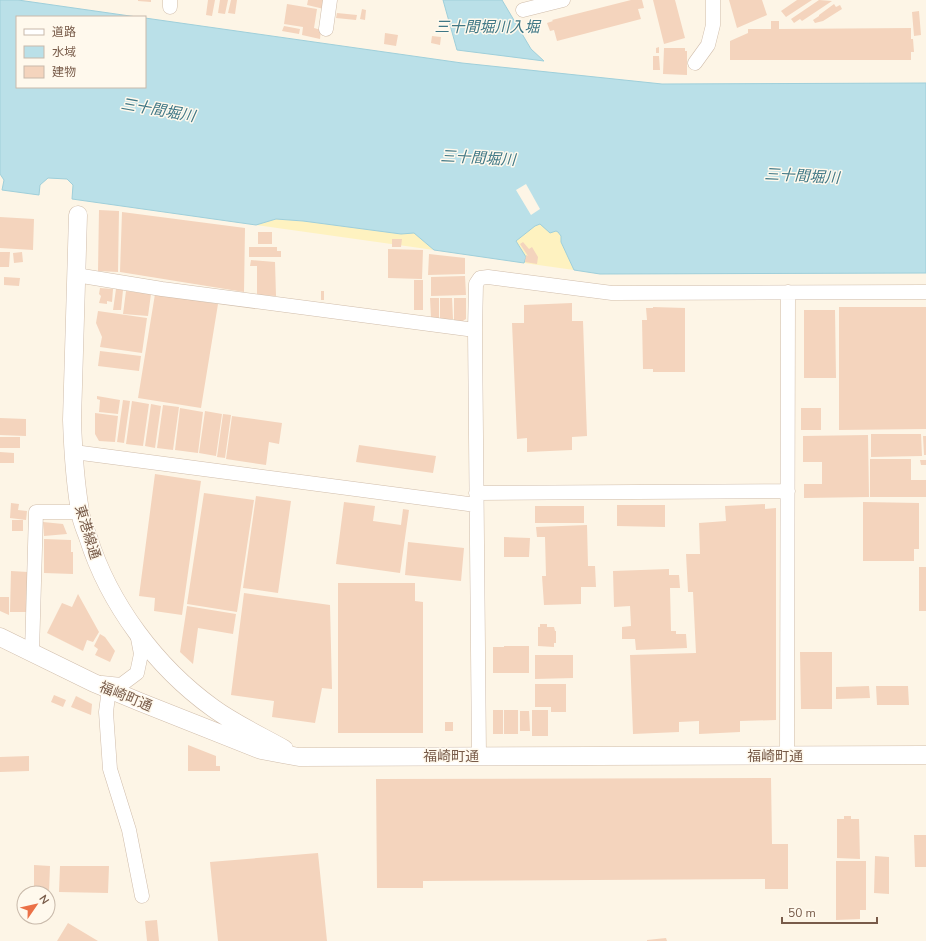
<svg xmlns="http://www.w3.org/2000/svg" width="926" height="941" font-family="'Nunito Sans','Noto Sans JP',sans-serif">
<style>
.sand{fill:#fef2c0}
.water{fill:#bae0e8;stroke:#9fcfda}
.pier{fill:#fdf5e6}
.building{fill:#f4d4bd}
.lines{fill:none;stroke-linecap:round;stroke-linejoin:round}
.minor-casing{stroke:#d0bdab;stroke-width:15}
.tertiary-casing{stroke:#d0bdab;stroke-width:19}
.minor{stroke:#fff;stroke-width:14}
.tertiary{stroke:#fff;stroke-width:18}
.labels{text-anchor:middle;stroke-width:3;stroke-linejoin:round;paint-order:stroke}
.street-label{font-size:14px;fill:#785b49;stroke:#fff9ed}
.water-label{font-size:15px;font-style:italic;fill:#3f7785;stroke:#fff9ed}
</style>
<rect width="100%" height="100%" fill="#fdf5e6"/>
<!-- sand -->
<path class="sand" d="M276,219L303,221L401,234L414,233L434,250L256,225Z
M540,224L558,232L561,236V242L574,270L524,263L525,257L516,241L535,226Z"/>
<!-- water -->
<path class="water" d="M0,0H18L137,17H17V87H145V18L462,63L662,84L926,83V273L600,274L574,270L561,242V236L558,232L556,231L550,233L540,224L535,226L516,241L526,257L524,263L434,250L414,233L401,234L303,221L276,219L256,225L72,199L73,185L67,179L48,178L40,185L39,195L2,190L4,180L0,174Z
M443,0H502L531,49L544,61L457,50Z"/>
<!-- pier -->
<path class="pier" d="M526,184L540,209L531,215L516,190Z"/>
<!-- building -->
<path class="building" d="M138,0H151V2L138,1Z
M208,0H215L212,16L206,15Z
M220,0H228L225,14L218,13Z
M231,0H237L235,14L228,13Z
M308,0H325L324,9L307,5Z
M631,0H642L644,8L638,9L641,19L557,41L554,30L550,31L547,23L553,21L552,20Z
M653,0H675L685,38L664,44Z
M729,0H762L767,15L737,28Z
M797,0H812L786,17L781,11Z
M819,0L832,1L802,21L800,19L794,23L791,19Z
M287,4L317,9L314,28L321,30L320,39L302,35L303,27L284,24Z
M834,4L836,7L840,5L842,9L823,21L815,23L813,20L819,16V15Z
M362,9L366,10L365,20L360,19Z
M919,11L921,35L914,36L912,12Z
M337,13L357,15L356,20L336,18Z
M771,21H779V29L911,28V39H913L914,52H911V60H730V41L748,33V29H771Z
M284,26L300,29L299,34L282,31Z
M385,33L398,35L396,46L384,44Z
M432,36L441,37L440,45L431,43Z
M659,47V53H656V48Z
M664,48H685V51H687V75L663,74Z
M653,56H659L660,70H653Z
M99,210L119,211L118,272L98,271Z
M122,212L245,228L244,292L120,272Z
M0,217L34,219L33,250L0,248Z
M258,232H272V244H258Z
M392,239H402L401,247H392Z
M523,242L529,249L532,247L538,257L537,264L525,262L526,255L528,256L520,244Z
M249,247H277V251H281V257H249Z
M388,249L423,250L422,279L388,278Z
M0,252H10L9,267H0Z
M22,252L23,262L14,263L13,253Z
M429,254L465,258V274L428,275Z
M251,260L275,262L276,296L257,295V266H250Z
M465,276L466,295L431,296V277Z
M4,277L20,278L19,286L4,285Z
M414,280H423V310H414Z
M100,288L113,289L112,302L107,301V304L99,303L101,296L99,294Z
M116,289L123,290L121,310H113Z
M126,291L151,294L148,316L123,314Z
M321,291H324V300H321Z
M155,294L218,304L201,408L138,398Z
M430,298H439V318H431Z
M440,298H452L453,319H440Z
M454,298H466V319L461,322H454Z
M572,303V321H583L587,436L572,437V450L527,452V438L517,439L512,323H524V305Z
M653,307L685,308V372H653V369H643L642,320H647L646,308H653Z
M839,307H926V429L839,430Z
M804,310H835L836,378H804Z
M98,311L147,318L142,353L100,347L102,337L96,323Z
M100,351L141,356L139,371L98,366Z
M97,396L120,400L118,414L99,412L100,400L97,399Z
M123,400L130,401L124,443L117,442Z
M132,401L149,404L143,446L126,444Z
M151,404L161,406L155,448L145,446Z
M163,405L179,407L173,450L157,448Z
M180,408L203,412L198,453L175,450Z
M801,408H821V430H801Z
M205,411L222,414L216,456L199,453Z
M95,413L118,416L115,442L99,441L95,434Z
M223,414L231,415L225,458L217,457Z
M232,416L282,423L279,444L269,442L266,465L226,459Z
M0,418L26,419V436L0,435Z
M871,434H921L922,456L871,457Z
M868,435L869,497L804,498V484H822V462H803V436Z
M923,436H926V455H924Z
M0,437H20V448H0Z
M359,445L436,456L433,473L356,462Z
M0,452L14,453V463H0Z
M870,459H911V480H926V497H870Z
M920,460H926V465H921Z
M155,474L201,481L182,615L154,611L155,598L139,596Z
M204,493L254,500L237,612L187,604Z
M256,496L291,501L278,593L243,588Z
M344,502L375,506L373,521L401,525L403,509L409,510L400,573L336,564Z
M863,502L919,503V549H914V561H863Z
M11,503L19,504L18,510L27,511L26,520L10,518Z
M765,504V509L776,508V720L740,721V732L699,734V721L679,722V732L633,734L630,655L696,653L693,592H688L686,554H700L699,523L726,521L725,506Z
M617,505H665V527L617,526Z
M535,506H584V523H535Z
M12,520H23V531H12Z
M43,522L63,524L67,534L44,536Z
M587,525L588,566H595L596,587H581V604L544,605L542,576H546L545,537H537L536,527Z
M504,537L530,538L529,557H504Z
M44,539L71,540V552H73V574L44,573Z
M408,542L464,548L461,581L405,575Z
M919,567H926V611H919Z
M669,569V575H679L680,588H670L671,631H676V634H686L687,648L636,650L635,639H622V627L631,626L630,606L614,607L613,571Z
M11,571L28,572L27,612H10Z
M338,583H415V601L423,602V733H338Z
M244,593L330,605L332,689L322,688L315,723L272,717L274,701L231,695Z
M78,594L99,632L93,642L87,640L83,651L47,633L62,603L72,607Z
M0,597H9V615L0,611Z
M187,606L236,614L233,634L198,628L193,664L180,652Z
M540,624H547V627H554L555,631H556V643H554V647L538,646V627H540Z
M100,634L105,637L115,651L110,662L95,655L98,649L94,646Z
M504,646H529V673H493V647H504Z
M800,652H832V709H801Z
M535,655H573V678L535,679Z
M535,684H566V712H551V707H535Z
M869,686L870,698L836,699V687Z
M876,686H908L909,705H877Z
M54,695L66,700L63,707L51,702Z
M76,696L92,704L91,715L71,707Z
M493,710H503V734H493Z
M504,710H518V734H504Z
M532,710H548V736H532Z
M520,711H529L530,731H520Z
M445,722H453V731H445Z
M188,745L216,756V766H220V771H188Z
M29,756V771L0,772V757Z
M771,778L772,844H788V889H765V879L423,881V888H377L376,779Z
M844,816H851V819H859L860,859L837,858V819H844Z
M914,835H926V867H915Z
M318,853L327,941H218L210,862Z
M875,856L889,857V894L874,893Z
M836,861H866V910H860V919L836,920Z
M34,865L50,866L49,892L34,891Z
M60,866H109L108,893L59,892Z
M157,920L159,941H147L145,921Z
M68,923L98,941H57Z
M666,938L667,941H647V940Z"/>
<g class="lines">
<defs>
<path id="minor" d="M170,7V0
M523,10L563,0
M326,29L330,0
M695,63L708,45L713,25V0
M76,275L162,289L475,330
M74,452L476,505
M476,493L788,491
M32,652L36,512H80
M102,683L121,685L137,673L141,654L137,633
M109,689L106,712L110,769L129,830L142,896
M479,756L475,330L476,284L480,278L488,277L612,293L926,292
M787,756L788,292"/>
<path id="tertiary" d="M78,215L72,420C73,450 75,481 80,511C81,520 85,529 88,537C109,604 156,667 213,708C235,724 261,736 284,749
M0,637L94,683L140,702L261,750L299,757L926,755"/>
</defs>
<!-- minor casing -->
<use href="#minor" class="minor-casing"/>
<!-- tertiary casing -->
<use href="#tertiary" class="tertiary-casing"/>
<!-- minor -->
<use href="#minor" class="minor"/>
<!-- tertiary -->
<use href="#tertiary" class="tertiary"/>
</g>
<g class="labels">
<!-- street labels -->
<g class="street-label">
<text transform="translate(88 532) rotate(73)" y="5">東港線通</text>
<text transform="translate(126 696) rotate(22)" y="5">福崎町通</text>
<text x="451" y="761">福崎町通</text>
<text x="775" y="761">福崎町通</text>
</g>
<!-- water labels -->
<g class="water-label">
<text x="487" y="32">三十間堀川入堀</text>
<text transform="translate(158 110) rotate(10)" y="5">三十間堀川</text>
<text transform="translate(478 158) rotate(3)" y="5">三十間堀川</text>
<text transform="translate(802 176) rotate(3)" y="5">三十間堀川</text>
</g>
</g>
<!-- legend -->
<rect x="16" y="16" width="130" height="72" fill="#fff9ed" stroke="#c9baab"/>
<rect x="24" y="29" width="20" height="6" fill="#ffffff" stroke="#c9baab"/>
<text x="52" y="36" font-size="12" fill="#785b49">道路</text>
<rect x="24" y="46" width="20" height="12" fill="#bae0e8" stroke="#c9baab"/>
<text x="52" y="56" font-size="12" fill="#785b49">水域</text>
<rect x="24" y="66" width="20" height="12" fill="#f4d4bd" stroke="#c9baab"/>
<text x="52" y="76" font-size="12" fill="#785b49">建物</text>
<!-- north arrow -->
<g transform="translate(36 905) rotate(56)"><circle r="19" fill="#fff9ed" stroke="#c9baab"/>
<path d="M0-3L7 15L0 10L-7 15Z" fill="#eb7147"/>
<text y="-6" font-size="11" font-weight="bold" text-anchor="middle" fill="#785b49">N</text>
</g>
<!-- scale -->
<path d="M782 917v6h95v-6" fill="none" stroke="#785b49" stroke-width="2"/>
<text x="788" y="917" font-size="12" fill="#785b49" stroke="#fff9ed" stroke-width="3" paint-order="stroke">50 m</text>
</svg>
